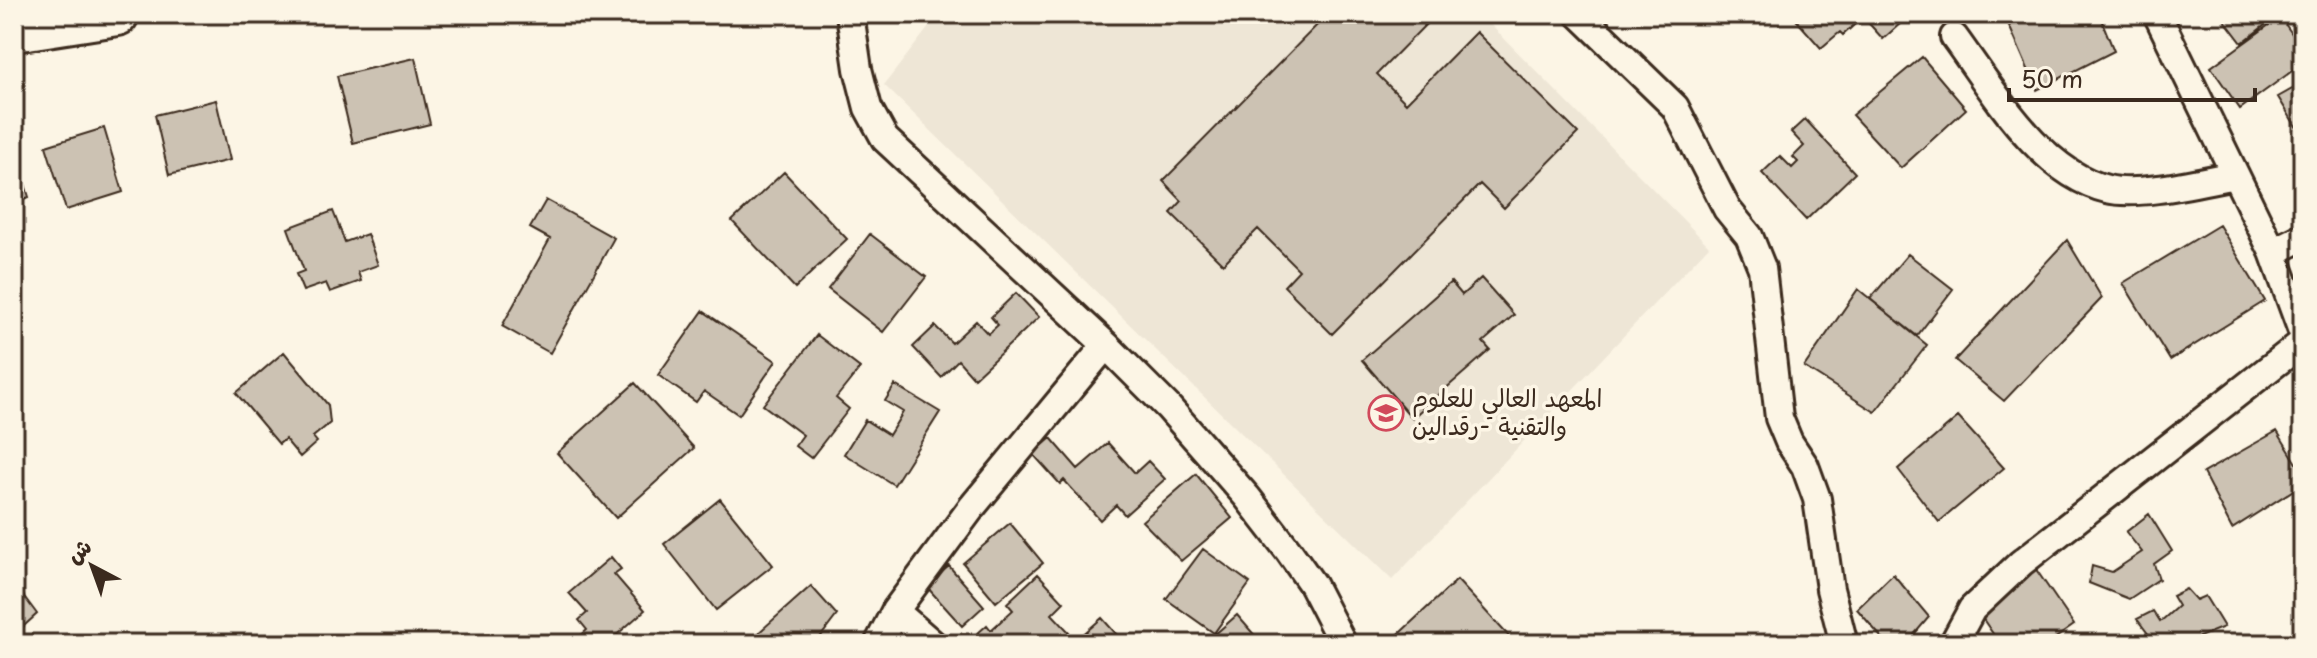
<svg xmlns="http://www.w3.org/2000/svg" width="2317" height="658" font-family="'Playpen Sans','Playpen Sans Arabic',sans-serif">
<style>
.built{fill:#eee6d6}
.building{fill:#ccc2b3;stroke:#3b2a1e;stroke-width:2}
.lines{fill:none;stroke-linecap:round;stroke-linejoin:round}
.minor-casing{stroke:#3b2a1e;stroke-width:32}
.primary-casing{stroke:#3b2a1e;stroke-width:48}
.minor{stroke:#fcf5e5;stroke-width:26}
.primary{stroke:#fcf5e5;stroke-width:42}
.labels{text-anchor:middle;stroke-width:7;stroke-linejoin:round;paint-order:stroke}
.poi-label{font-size:24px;fill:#3b2a1e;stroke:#fcf5e5;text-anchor:start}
</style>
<rect width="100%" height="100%" fill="#fcf5e5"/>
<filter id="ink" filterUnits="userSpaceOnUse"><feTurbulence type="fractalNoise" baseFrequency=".0125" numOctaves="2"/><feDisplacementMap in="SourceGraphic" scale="16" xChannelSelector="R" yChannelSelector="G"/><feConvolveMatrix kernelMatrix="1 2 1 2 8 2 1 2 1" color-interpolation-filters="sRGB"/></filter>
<g filter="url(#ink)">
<!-- built -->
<path class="built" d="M939,14H1480L1709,246L1392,580L884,85Z"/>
<!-- building -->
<path class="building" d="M1328,14H1436L1377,74L1406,103L1476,32L1578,133L1504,208L1480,184L1332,334L1284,286L1299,270L1258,229L1223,264L1171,213L1182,201L1163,181Z
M1791,14H1911L1883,39L1863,17L1843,35L1840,32L1821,48Z
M2004,14H2099L2114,51L2037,90Z
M2220,14H2279L2242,43Z
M2280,17L2303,49V63L2240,109L2211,67Z
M1922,57L1966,109L1901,168L1852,115Z
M415,58L430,124L353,143L337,76Z
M2303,83V138L2278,97Z
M216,100L230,160L169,175L155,115Z
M1805,119L1855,173L1806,220L1762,173L1780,156L1792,168L1798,162L1793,157L1804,146L1791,132Z
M104,128L123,192L66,210L46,146Z
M14,149L29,197L14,202Z
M784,172L847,239L795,288L732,221Z
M546,200L614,238L550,353L502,326L550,239L530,228Z
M333,211L345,242L367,234L378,265L358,272L361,281L330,292L326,283L303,291L296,274L304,271L288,228Z
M2219,225L2265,301L2170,360L2123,283Z
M870,234L926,277L883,332L828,289Z
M2067,240L2102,298L2004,401L1955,360Z
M1908,254L1953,289L1917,336L1870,299Z
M1481,278L1514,315L1483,342L1490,350L1412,418L1362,360L1451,282L1462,295Z
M1858,289L1927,345L1875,412L1804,367Z
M1016,293L1039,317L974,378L958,360L941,377L913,347L935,326L952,343L976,321L988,334L998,325L991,317Z
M703,311L776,361L739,415L704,391L696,402L658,375Z
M817,335L860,368L836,398L849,409L811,458L795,446L803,435L763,405Z
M284,352L328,405L330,423L313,437L317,442L300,457L285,439L279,444L236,393Z
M635,383L694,448L616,518L557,453Z
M895,385L940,412L894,485L844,454L865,420L889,435L903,412L885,401Z
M1958,417L2004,468L1939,522L1898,469Z
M2277,431L2303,473V484L2232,529L2203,473Z
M1051,438L1078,469L1108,443L1135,473L1148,461L1165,479L1125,515L1116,505L1100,520L1064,480L1060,484L1033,454Z
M1196,474L1232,518L1181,561L1142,521Z
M720,499L773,565L716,610L664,544Z
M2149,514L2172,551L2154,564L2159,579L2129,599L2089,583L2092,566L2112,572L2142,552L2126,532Z
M1010,523L1043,563L996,602L963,563Z
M1203,549L1250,583L1214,633L1166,599Z
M611,557L621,569L614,574L645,610L612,639L617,644H584L578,638L587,630L579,620L587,613L569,593Z
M2033,565L2074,625L2047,644H2000L1974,606Z
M949,566L984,606L962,626L926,586Z
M1038,574L1064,602L1052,614L1069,632L1056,644H988L978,633L987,625L991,630L1013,610L1007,603Z
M1893,574L1929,617L1906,644H1887L1857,609Z
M1457,580L1516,644H1388Z
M14,583L37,614L14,635Z
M811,586L837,615L815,644H746Z
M2186,589L2196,600L2205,596L2224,627L2182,644H2141L2139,642L2149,635L2137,619L2153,611L2160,622L2178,606L2172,596Z
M1237,615L1257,638L1251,644H1204Z
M1102,618L1125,644H1072Z"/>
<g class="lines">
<defs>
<path id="minor" d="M850,14L858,69L868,108L885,139L1106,345L1168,407L1247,497L1288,550L1312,584L1343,644
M1579,14L1675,107L1727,209L1749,236L1762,268L1779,418L1789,442L1805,466L1817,499L1830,589L1844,644
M2157,14L2273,252L2303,334
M1954,37C1993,90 2040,173 2107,189C2140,197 2201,181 2235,175
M2273,252L2303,237
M895,611L933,644
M878,644L895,611L972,507L1106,345
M1953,644L1972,609L2021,563L2303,342"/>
<path id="primary" d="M14,30L117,14"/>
</defs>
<!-- minor casing -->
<use href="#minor" class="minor-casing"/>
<!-- primary casing -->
<use href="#primary" class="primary-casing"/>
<!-- minor -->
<use href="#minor" class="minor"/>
<!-- primary -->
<use href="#primary" class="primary"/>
</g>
</g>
<!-- icons -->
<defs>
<symbol id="university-ring" viewBox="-11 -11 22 22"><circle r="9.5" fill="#fcf5e5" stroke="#d1495b" stroke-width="1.5"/><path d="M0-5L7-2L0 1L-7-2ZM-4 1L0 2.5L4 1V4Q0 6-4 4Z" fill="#d1495b"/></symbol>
</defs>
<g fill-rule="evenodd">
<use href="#university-ring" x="1366" y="393" width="40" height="40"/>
</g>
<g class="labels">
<!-- poi labels -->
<g class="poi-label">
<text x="1412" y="407">المعهد العالي للعلوم<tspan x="1412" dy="28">والتقنية -رقدالين</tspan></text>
</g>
</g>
<!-- margin -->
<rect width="2317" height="658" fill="none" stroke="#fcf5e5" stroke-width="48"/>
<rect x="24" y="24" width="2269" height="610" fill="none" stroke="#3b2a1e" stroke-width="3" filter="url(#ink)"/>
<!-- north arrow -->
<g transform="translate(92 566) rotate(319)" stroke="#fcf5e5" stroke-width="6" paint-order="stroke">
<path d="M0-6L14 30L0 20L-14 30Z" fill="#3b2a1e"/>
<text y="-12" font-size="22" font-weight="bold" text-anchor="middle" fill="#3b2a1e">ش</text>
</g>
<!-- scale -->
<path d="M2009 88v12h246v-12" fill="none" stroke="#3b2a1e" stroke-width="4"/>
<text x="2021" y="88" font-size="24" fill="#3b2a1e" stroke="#fcf5e5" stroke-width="6" paint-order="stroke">50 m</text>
</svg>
